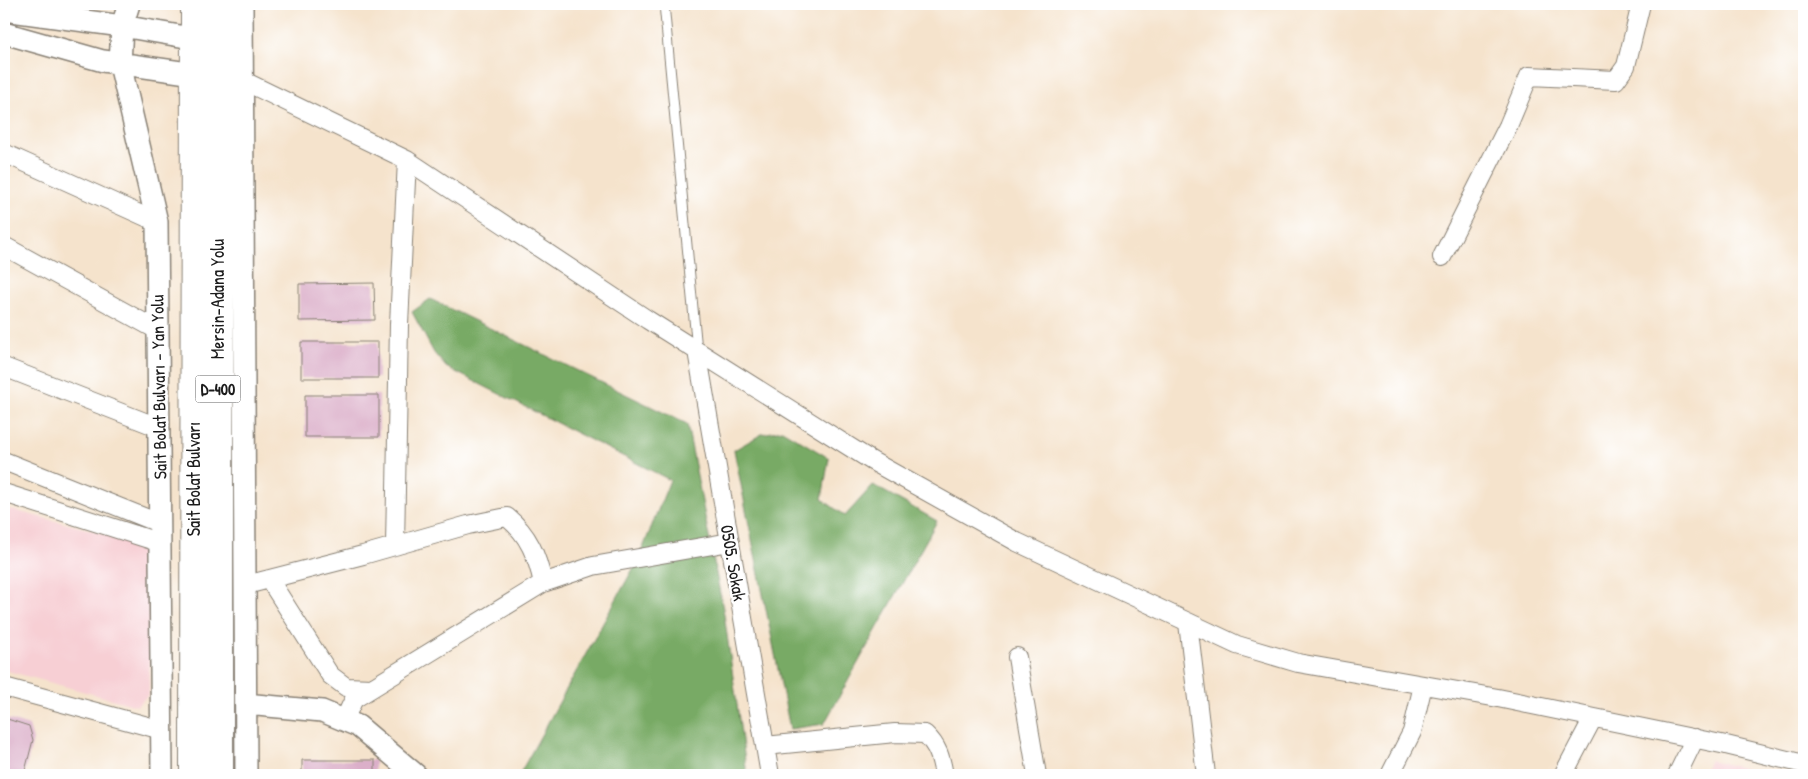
<svg xmlns="http://www.w3.org/2000/svg" width="1808" height="779" font-family="'Patrick Hand',sans-serif">
<style>
.built{fill:#f7cfd4}
.forest{fill:#78aa65;stroke:#4a6340}
.building{fill:#dbafc9}
.lines{fill:none;stroke-linecap:round;stroke-linejoin:round}
.service-casing{stroke:#888074;stroke-width:11}
.minor-casing{stroke:#888074;stroke-width:20}
.tertiary-casing{stroke:#888074;stroke-width:24}
.trunk-casing{stroke:#888074;stroke-width:30}
.service{stroke:#fff;stroke-width:9}
.minor{stroke:#fff;stroke-width:18}
.tertiary{stroke:#fff;stroke-width:21}
.trunk{stroke:#fff;stroke-width:28}
.labels{text-anchor:middle;stroke-width:5;stroke-linejoin:round;paint-order:stroke}
.shield{fill:#fff;stroke:#606060;stroke-width:1}
.shield-label{font-size:16px;font-weight:bold;fill:#1c1c1c}
.street-label{font-size:18px;fill:#1c1c1c;stroke:#fff}
</style>
<rect width="100%" height="100%" fill="#fff"/>
<filter id="ink" filterUnits="userSpaceOnUse"><feTurbulence type="fractalNoise" baseFrequency=".02" numOctaves="2"/><feDisplacementMap in="SourceGraphic" scale="10" xChannelSelector="R" yChannelSelector="G"/><feConvolveMatrix kernelMatrix="1 2 1 2 8 2 1 2 1" color-interpolation-filters="sRGB"/></filter>
<filter id="wash" filterUnits="userSpaceOnUse"><feTurbulence type="fractalNoise" baseFrequency=".0096" numOctaves="4" result="noise"/><feDisplacementMap in="SourceGraphic" scale="20" xChannelSelector="R" yChannelSelector="G"/><feGaussianBlur stdDeviation="1.12" result="paint"/><feColorMatrix in="noise" values="0 0 0 0 0 0 0 0 0 0 0 0 0 0 0 0 0 1.4 0 .05"/><feComposite in="paint" operator="in"/></filter>
<g filter="url(#wash)">
<rect width="100%" height="100%" fill="#f5e3cc"/>
<!-- built -->
<path class="built" d="M4,508L131,540L151,550L149,694L137,706L4,670Z
M1710,760L1771,775H1702Z"/>
<!-- forest -->
<path class="forest" d="M430,299L687,424L724,614L747,775H519L639,558L670,480L446,367L434,353L412,312Z
M782,430L829,458L822,499L845,516L873,485L937,521L824,724L790,729L734,450L762,434Z"/>
<g id="blocks">
<!-- building -->
<path class="building" d="M374,283L375,320L299,321V284Z
M301,342H378V378H301Z
M305,395H379V437H305Z
M4,718L29,726L33,740L24,775H4Z
M302,760H375V775H302Z"/>
</g>
</g>
<g filter="url(#ink)">
<use href="#blocks" fill-opacity="0" stroke="#888074" stroke-width="1"/>
<g class="lines">
<defs>
<path id="service" d="M664,4L697,350"/>
<path id="minor" d="M244,81L407,160L648,320L872,461L1017,542L1237,645L1298,663L1498,698L1726,745L1804,764
M4,153L157,222
M4,246L159,331
M1442,257L1508,126L1529,76L1616,80L1626,66L1641,4
M697,351L770,775
M4,367L160,428
M4,461L161,524
M4,493L161,543
M395,546L399,324L407,160
M269,579L330,675L346,687L372,688
M246,585L363,555L468,525L507,517C529,535 537,556 543,583
M1188,623L1206,775
M1017,657L1037,775
M4,687L162,730
M344,720L354,699L543,583L593,566L730,542
M765,746L895,733L925,734C938,746 941,758 944,775
M1390,775L1412,732L1423,685
M1563,775L1593,718
M1677,775L1695,738"/>
<path id="tertiary" d="M129,4L122,26L120,64L157,222L162,775
M242,4L246,775
M4,10L122,26L209,41
M4,33L103,61L209,76
M246,704L322,711L358,726L416,775"/>
<path id="trunk" d="M219,4V775
M194,775L195,4"/>
</defs>
<!-- service casing -->
<use href="#service" class="service-casing"/>
<!-- minor casing -->
<use href="#minor" class="minor-casing"/>
<!-- tertiary casing -->
<use href="#tertiary" class="tertiary-casing"/>
<!-- trunk casing -->
<use href="#trunk" class="trunk-casing"/>
<!-- service -->
<use href="#service" class="service"/>
<!-- minor -->
<use href="#minor" class="minor"/>
<!-- tertiary -->
<use href="#tertiary" class="tertiary"/>
<!-- trunk -->
<use href="#trunk" class="trunk"/>
</g>
</g>
<g class="labels">
<!-- shield labels -->
<rect class="shield" x="195.5" y="375.5" width="45" height="27" rx="4"/>
<g class="shield-label">
<text x="218" y="395">D-400</text>
</g>
<!-- street labels -->
<g class="street-label">
<text transform="translate(218 299) rotate(-90)" y="6">Mersin-Adana Yolu</text>
<text transform="translate(159 387) rotate(-91)" y="6">Sait Bolat Bulvarı - Yan Yolu</text>
<text transform="translate(194 479) rotate(-90)" y="6">Sait Bolat Bulvarı</text>
<text transform="translate(733 563) rotate(80)" y="6">0505. Sokak</text>
</g>
</g>
<!-- margin -->
<rect width="1808" height="779" fill="none" stroke="#fff" stroke-width="20"/>
</svg>
